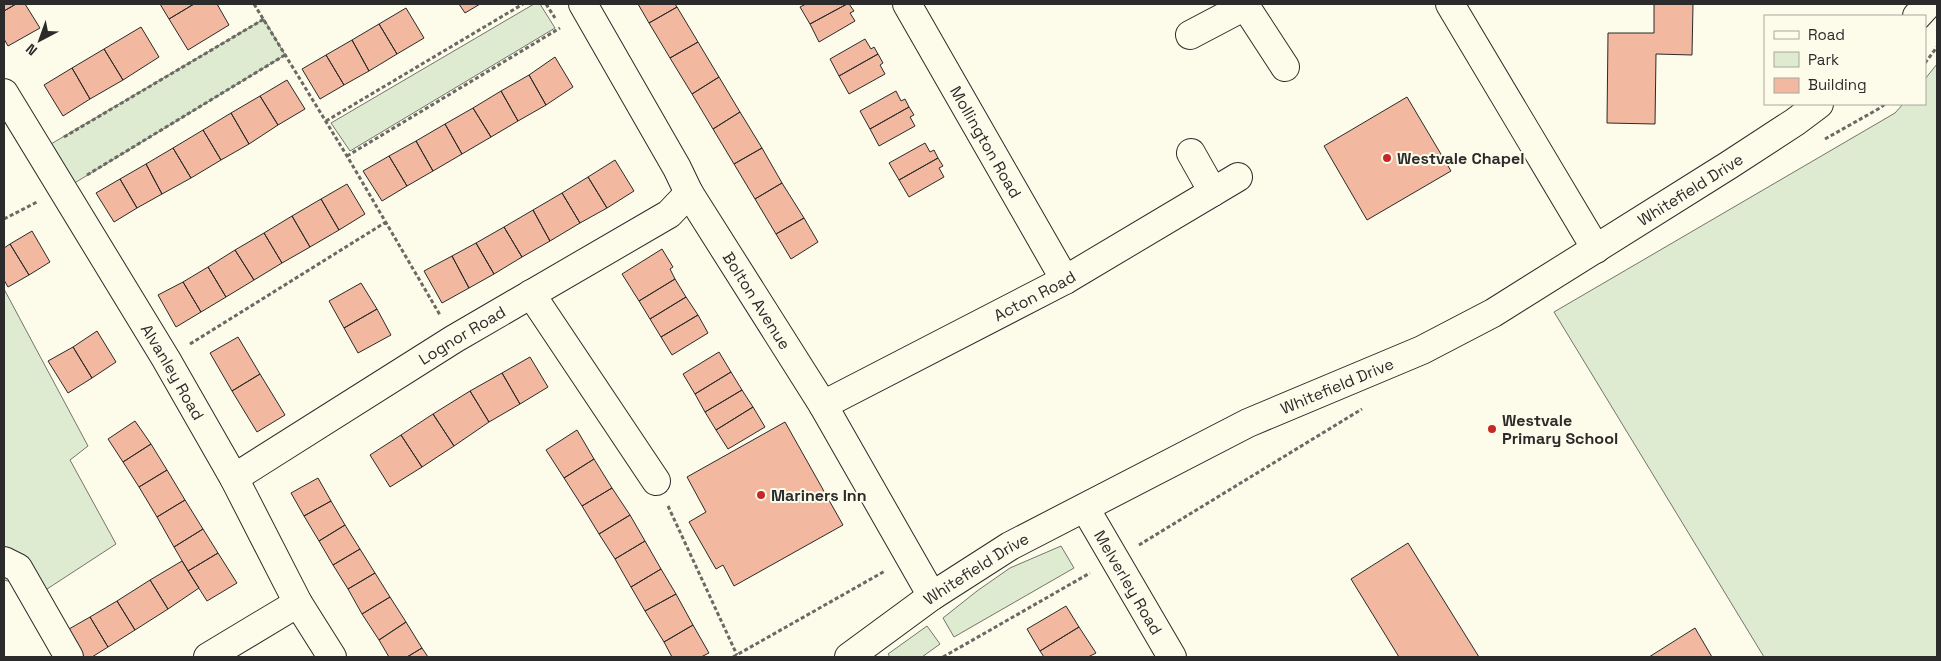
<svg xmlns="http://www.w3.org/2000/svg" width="1941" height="661" font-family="'Space Grotesk',sans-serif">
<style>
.green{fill:#deebd1;stroke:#74746e}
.building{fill:#f2b8a0;stroke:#2b2b2b}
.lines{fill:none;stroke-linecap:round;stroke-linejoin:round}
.minor-casing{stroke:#2b2b2b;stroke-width:30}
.major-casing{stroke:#2b2b2b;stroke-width:30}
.path{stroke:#6a6964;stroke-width:3;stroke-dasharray:4 2.5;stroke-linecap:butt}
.minor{stroke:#fdfbea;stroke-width:28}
.major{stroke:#fdfbea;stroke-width:28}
.poi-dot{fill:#c62828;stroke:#fdfbea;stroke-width:2}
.labels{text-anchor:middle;stroke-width:4;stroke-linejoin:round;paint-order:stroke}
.street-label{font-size:16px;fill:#2b2b2b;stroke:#fdfbea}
.poi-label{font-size:16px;font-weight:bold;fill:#2b2b2b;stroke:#fdfbea;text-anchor:start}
</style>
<rect width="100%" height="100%" fill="#fdfbea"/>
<!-- green -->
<path class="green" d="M534,4H540L555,28L350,151L331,123Z
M264,19L285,55L63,190L39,151Z
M1937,64V657H1764L1554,312L1895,113L1903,104H1925V79Z
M4,289L88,446L70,460L116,544L44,591L4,580Z
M1061,546L1074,568L954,637L943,618L977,591L1010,568Z
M927,626L940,644L922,657H890L888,654Z"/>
<!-- building -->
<path class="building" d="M4,4H16L4,11Z
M16,4H25L40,28L8,46L4,39V11Z
M160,4H194L169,19Z
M194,4H217L229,25L188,50L169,19Z
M459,4H480L465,13Z
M638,4H675L677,7L649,23Z
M806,4H847L810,24L800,7Z
M847,4H849L854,11L850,13L855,21L819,42L810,24Z
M1654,4H1693L1692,55L1656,54L1655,124L1607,123L1608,33H1654Z
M677,7L698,42L670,58L649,23Z
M406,8L424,38L397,54L379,24Z
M379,24L397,54L369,71L352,40Z
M141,27L159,57L123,80L104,49Z
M865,39L871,49L874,47L878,54L839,76L830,59Z
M352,40L369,71L344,85L326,55Z
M698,42L719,77L692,94L670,58Z
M104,49L123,80L90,99L72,68Z
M878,54L883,63L880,65L885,74L849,94L839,76Z
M326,55L344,85L320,99L302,69Z
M555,57L573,87L546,105L529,75Z
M72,68L90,99L63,116L44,85Z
M529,75L546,105L518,121L501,91Z
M719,77L740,112L713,129L692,94Z
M287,80L305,109L278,125L260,96Z
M501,91L518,121L491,137L473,108Z
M896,91L901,101L905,99L909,107L870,129L860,111Z
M260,96L278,125L249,144L231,113Z
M1407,97L1451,171L1367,220L1324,146Z
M909,107L914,115L910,117L915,126L879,146L870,129Z
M473,108L491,137L462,154L445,124Z
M740,112L762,148L734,164L713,129Z
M231,113L249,144L221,160L203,130Z
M445,124L462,154L433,171L416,141Z
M203,130L221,160L191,178L173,148Z
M416,141L433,171L407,186L389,156Z
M925,143L930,152L934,150L938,158L899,180L889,163Z
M173,148L191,178L162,194L146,164Z
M762,148L782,183L755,199L734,164Z
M389,156L407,186L382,201L363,171Z
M938,158L943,166L939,168L944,177L909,197L899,180Z
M615,160L634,191L607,208L588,177Z
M146,164L162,194L137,208L120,179Z
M588,177L607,208L580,223L562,193Z
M120,179L137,208L114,222L96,193Z
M782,183L804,218L776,234L755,199Z
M347,184L365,214L339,230L321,199Z
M562,193L580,223L550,241L533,210Z
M321,199L339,230L310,247L292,216Z
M533,210L550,241L522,257L504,227Z
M292,216L310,247L282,263L264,233Z
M804,218L818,242L791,259L776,234Z
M504,227L522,257L494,274L476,243Z
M32,231L50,262L29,275L10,244Z
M264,233L282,263L254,280L235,250Z
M476,243L494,274L469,288L452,256Z
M10,244L29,275L8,287L4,280V248Z
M662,249L673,267L670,269L675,279L639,301L622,274Z
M235,250L254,280L226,297L208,267Z
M452,256L469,288L442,303L424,271Z
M208,267L226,297L201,312L183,282Z
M675,279L686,297L650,319L639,301Z
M183,282L201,312L176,327L158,295Z
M361,283L377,309L344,328L329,301Z
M686,297L698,315L661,337L650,319Z
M377,309L391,335L358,353L344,328Z
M698,315L708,333L672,355L661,337Z
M97,331L116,362L92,378L73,347Z
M238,337L260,374L232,391L210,353Z
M73,347L92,378L68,393L48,361Z
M719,352L731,372L695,394L683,374Z
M530,357L548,387L520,404L502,373Z
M731,372L742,390L705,412L695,394Z
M502,373L520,404L489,422L470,391Z
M260,374L285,415L257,432L232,391Z
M742,390L753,407L716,430L705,412Z
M470,391L489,422L454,446L433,414Z
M753,407L765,427L728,449L716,430Z
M433,414L454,446L422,467L401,435Z
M135,421L151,444L123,462L108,439Z
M785,422L843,525L734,586L723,565L716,569L689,522L706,512L687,477Z
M577,430L594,459L564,478L546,450Z
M401,435L422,467L390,487L370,455Z
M151,444L167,470L139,487L123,462Z
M594,459L612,488L582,506L564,478Z
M167,470L185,500L157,517L139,487Z
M318,478L331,501L304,516L291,493Z
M612,488L630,515L599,534L582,506Z
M185,500L203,529L174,547L157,517Z
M331,501L345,525L319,541L304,516Z
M630,515L645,541L615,559L599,534Z
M345,525L360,549L333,565L319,541Z
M203,529L218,553L188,571L174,547Z
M645,541L661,569L631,587L615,559Z
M1408,543L1479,657H1399L1351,579Z
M360,549L375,573L348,589L333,565Z
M218,553L237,583L207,601L188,571Z
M182,561L199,588L168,609L150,580Z
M661,569L676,594L645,611L631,587Z
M375,573L390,597L362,614L348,589Z
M150,580L168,609L135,630L117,601Z
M676,594L693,625L664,642L645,611Z
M390,597L406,622L379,640L362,614Z
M117,601L135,630L108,647L90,617Z
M1066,606L1079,627L1040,651L1027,629Z
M90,617L108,647L92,657H77L62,633Z
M406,622L422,648L407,657H389L379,640Z
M693,625L709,653L701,657H672L664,642Z
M1079,627L1096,653L1088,657H1044L1040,651Z
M1695,628L1712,657H1649Z
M422,648L428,657H407Z"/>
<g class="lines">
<defs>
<g id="minor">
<path id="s1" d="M583,4L677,168L689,193L823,405L932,596"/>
<path id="s2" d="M907,4L1065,280"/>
<path d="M1244,4L1285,67"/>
<path d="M1450,4L1596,249"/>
<path d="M1190,35L1245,6"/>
<path id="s3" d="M4,93L166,359L234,478L298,603L332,657"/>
<path d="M1191,153L1213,192"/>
<path d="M531,294L656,481"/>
<path id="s4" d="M823,405L1065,280L1238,177"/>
<path id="s5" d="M234,478L454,339L669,214L689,193"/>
<path id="s6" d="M1085,508L1172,657"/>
<path d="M4,561L18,568L69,657"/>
<path d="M208,657L298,603"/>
</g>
<g id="major">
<path d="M1917,16L1928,4"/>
<path id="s7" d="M849,657L932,596L1010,546L1248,423L1422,350L1493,313L1729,165L1795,122L1819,104"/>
</g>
</defs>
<!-- minor casing -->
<use href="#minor" class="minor-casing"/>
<!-- major casing -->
<use href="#major" class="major-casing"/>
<!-- path -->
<path class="path" d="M254,4L347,156L440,315
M546,4L555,18
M1925,63L1937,47
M326,121L523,4
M64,137L264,19
M1825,139L1880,108L1885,104
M347,156L560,28
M87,175L285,55
M4,219L37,202
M190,344L386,222
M668,506L737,655
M1139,545L1362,409
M733,657L885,571
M943,657L1090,573"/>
<!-- minor -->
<use href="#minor" class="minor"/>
<!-- major -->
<use href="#major" class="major"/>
</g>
<!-- markers -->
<g class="poi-dot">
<circle cx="1387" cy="158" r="5"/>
<circle cx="1492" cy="429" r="5"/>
<circle cx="761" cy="495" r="5"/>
</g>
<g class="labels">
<!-- street labels -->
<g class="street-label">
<text dy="6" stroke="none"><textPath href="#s2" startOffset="159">Mollington Road</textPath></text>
<text dy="6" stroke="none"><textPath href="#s7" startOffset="965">Whitefield Drive</textPath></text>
<text dy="6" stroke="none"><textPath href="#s4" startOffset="238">Acton Road</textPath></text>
<text dy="6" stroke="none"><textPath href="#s1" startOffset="344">Bolton Avenue</textPath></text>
<text dy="6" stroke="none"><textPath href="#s5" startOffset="269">Lognor Road</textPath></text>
<text dy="6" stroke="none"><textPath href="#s3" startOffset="326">Alvanley Road</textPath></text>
<text dy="6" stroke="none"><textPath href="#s7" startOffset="560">Whitefield Drive</textPath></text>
<text dy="6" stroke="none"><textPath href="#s7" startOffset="155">Whitefield Drive</textPath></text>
<text dy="6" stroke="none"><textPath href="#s6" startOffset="86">Melverley Road</textPath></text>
</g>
<!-- poi labels -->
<g class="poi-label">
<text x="1397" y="164">Westvale Chapel</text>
<text x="1502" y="426">Westvale<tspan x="1502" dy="18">Primary School</tspan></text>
<text x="771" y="501">Mariners Inn</text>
</g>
</g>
<!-- border -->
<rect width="1941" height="661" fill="none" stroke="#2b2b2b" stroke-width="10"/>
<!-- legend -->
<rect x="1764" y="15" width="162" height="90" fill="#fdfbea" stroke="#a9a89e"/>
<rect x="1774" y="31" width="25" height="8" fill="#fdfbea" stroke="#a9a89e"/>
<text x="1808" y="40" font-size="15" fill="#2b2b2b">Road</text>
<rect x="1774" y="52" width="25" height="15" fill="#deebd1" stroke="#a9a89e"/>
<text x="1808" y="65" font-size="15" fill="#2b2b2b">Park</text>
<rect x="1774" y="78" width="25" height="15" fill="#f2b8a0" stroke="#a9a89e"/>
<text x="1808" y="90" font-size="15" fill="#2b2b2b">Building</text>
<!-- north arrow -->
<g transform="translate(40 40) rotate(221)" stroke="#fdfbea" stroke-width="4" paint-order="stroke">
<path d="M0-4L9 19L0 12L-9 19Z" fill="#2b2b2b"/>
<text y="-8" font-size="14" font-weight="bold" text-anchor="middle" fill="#2b2b2b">N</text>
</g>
</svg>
